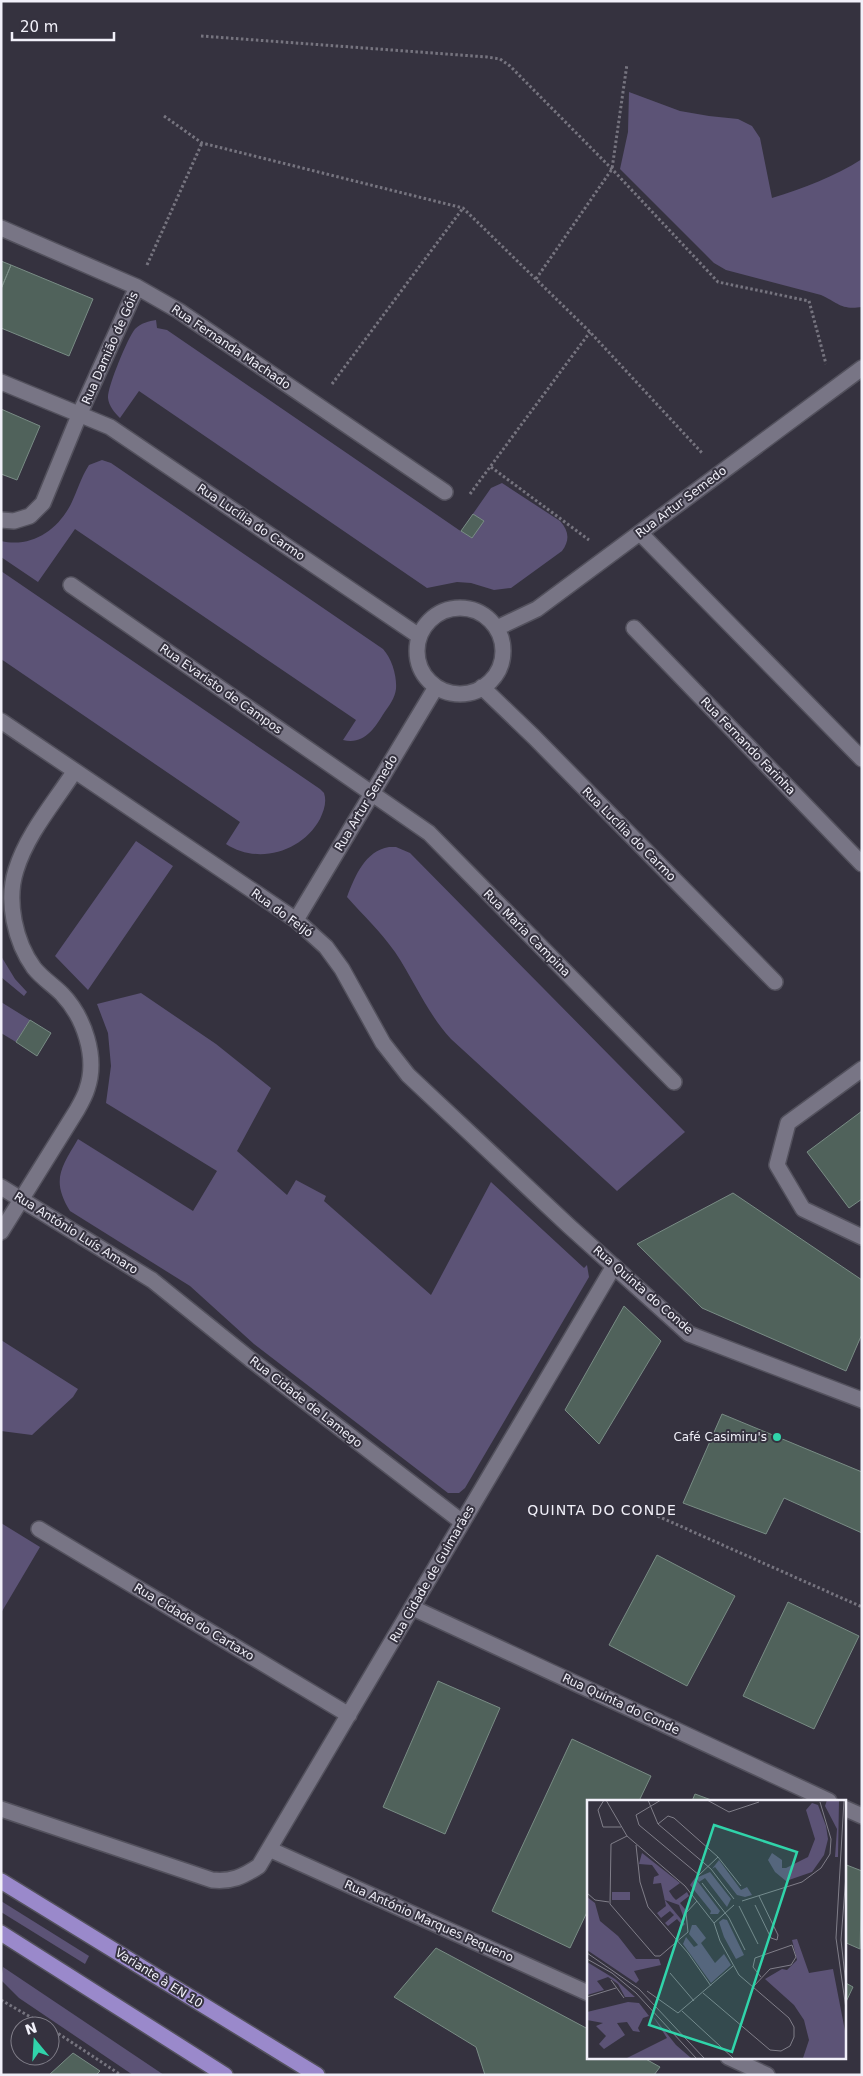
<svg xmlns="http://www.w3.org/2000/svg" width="863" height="2076" font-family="'DejaVu Sans',sans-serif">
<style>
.green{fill:#5c5376}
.building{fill:#50625b;stroke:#798c85}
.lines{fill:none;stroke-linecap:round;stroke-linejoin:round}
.minor-casing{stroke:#53515d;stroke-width:18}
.major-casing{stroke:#53515d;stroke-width:18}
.path{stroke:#76747f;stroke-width:3;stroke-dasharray:2.5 2.5;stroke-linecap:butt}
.minor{stroke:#787585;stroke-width:15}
.major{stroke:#9a89cb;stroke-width:15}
.poi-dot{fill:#30d4aa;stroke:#35323f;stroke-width:2}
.labels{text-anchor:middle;stroke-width:4;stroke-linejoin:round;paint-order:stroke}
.street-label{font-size:12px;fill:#f1f0f9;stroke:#35323f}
.poi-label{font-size:12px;fill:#f1f0f9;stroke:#35323f;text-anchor:end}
.neighbourhood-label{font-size:14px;letter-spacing:1px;fill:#f1f0f9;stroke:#35323f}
.inset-road{fill:none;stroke:#807e89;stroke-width:1}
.view{fill:#30d4aa;fill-opacity:0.15;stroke:#30d4aa;stroke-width:2.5}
.inset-edge{fill:none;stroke:#f1f0f9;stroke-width:2.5}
</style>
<rect width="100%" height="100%" fill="#35323f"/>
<!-- green -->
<path class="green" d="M629,92L680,111L709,116L738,119L752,126L760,138L772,198C804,188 834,177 862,159V307C840,310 839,303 821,295L726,270L714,263L620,169L628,132Z
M156,320L157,328L167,330L459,530L461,531L491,488L502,483L560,521C569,531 570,540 562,551L511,588L494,590L471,583L457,582L427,588L139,391L120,418C114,412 109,406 108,398C107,388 128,337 135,329C141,323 149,321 156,320Z
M102,460L111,463L383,649C392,659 397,676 396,689C395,698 389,706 384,713C374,729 364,745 343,740L356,720L75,529L38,582L1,557V541C31,548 57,531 71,504C77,492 81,477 89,465Z
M1,571L320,789L324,793C327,802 324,810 320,819C302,852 258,865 226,844L240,822L1,659Z
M136,841L173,866L88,990L55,956Z
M389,847H396L410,853L685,1132L617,1191L451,1039C427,1013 415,982 395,952C381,932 363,915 347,897C355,876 365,851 389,847Z
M1,956L15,979L27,992L24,996L1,977Z
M141,993L216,1044L271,1088L237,1151L287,1195L296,1180L326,1196L324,1201L431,1295L491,1182L584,1268L587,1265L589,1277L465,1488L459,1493H448L254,1344L190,1286L70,1211C51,1180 61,1168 78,1139L193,1211L217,1171L106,1103L111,1066L108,1033L97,1004Z
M1,1002L30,1020L16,1042L1,1033Z
M1,1340L78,1389L73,1397L32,1435L1,1431Z
M1,1523L40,1547L1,1613Z
M1,1901L89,1956L85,1964L1,1912Z
M3,1967L164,2075H133L19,1998L1,1980Z"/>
<!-- building -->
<path class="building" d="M1,261L11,265L1,289Z
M11,265L93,299L69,356L1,328V289Z
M1,409L40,426L17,480L1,474Z
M473,514L484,521L472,538L461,531Z
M30,1020L51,1033L37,1056L16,1042Z
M862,1111V1199L849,1208L807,1152Z
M733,1193L862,1280V1334L846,1371L702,1308L637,1244Z
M624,1306L661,1341L599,1444L565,1410Z
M722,1414L862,1472V1533L784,1498L766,1534L683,1503Z
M657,1555L735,1596L687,1686L609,1645Z
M788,1602L859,1636L814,1729L743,1696Z
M438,1681L500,1708L445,1834L383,1807Z
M572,1739L651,1776L639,1801H588V1910L570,1948L492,1911Z
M695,1794L714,1801H692Z
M844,1864L862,1871L860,1949L844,1942Z
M436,1948L588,2029V2057H642L660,2067L654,2075H485L476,2047L394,1997Z
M844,1982L853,1987L844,2006Z
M73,2053L100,2071L96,2075H49Z"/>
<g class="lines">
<defs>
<path id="minor" d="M1,228L137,287L179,311L445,492
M1,382L110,427L419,636
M1,520L14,521L30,516L43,503L80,413L137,287
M640,533L862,759
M71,585L429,833L674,1082
M417 651a43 43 0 1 1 86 0a43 43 0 1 1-86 0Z
M497,628L537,609L862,368
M634,628L862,864
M482,687L534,737L775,982
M1,721L296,920L326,947L342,969L383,1043L408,1075L569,1226L689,1334L862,1400
M296,920L436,687
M862,1069L788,1123L777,1165L803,1209L862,1237
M1,1187L152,1280L250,1359L462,1522
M1,1232L77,1110C81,1103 85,1096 87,1089C98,1057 84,1017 62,994C53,985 42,978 34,968C15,942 6,901 16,870C27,834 54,803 74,772
M39,1529L349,1715
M413,1608L829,1801
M844,1808L862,1816
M1,1809L212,1880C231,1882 243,1877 259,1866L614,1266
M269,1849L588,1993
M728,2057L767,2075"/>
<path id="major" d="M1,1881L317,2075
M1,1933L225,2075"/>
</defs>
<!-- minor casing -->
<use href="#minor" class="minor-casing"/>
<!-- major casing -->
<use href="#major" class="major-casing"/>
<!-- path -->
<path class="path" d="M201,36L487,57L500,59L510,66L612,169L718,282L809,301L826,364
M164,116L202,143L463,208L590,332L703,454
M147,265L202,143
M536,279L612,169L627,64
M332,384L463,208
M491,467L589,540
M470,494L590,332
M653,1514L862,1607
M1,2000L46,2026
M50,2028L121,2075"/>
<!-- minor -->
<use href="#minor" class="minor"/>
<!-- major -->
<use href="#major" class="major"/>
</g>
<!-- markers -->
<circle class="poi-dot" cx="777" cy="1437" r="5"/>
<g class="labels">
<!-- street labels -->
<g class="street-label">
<text transform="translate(231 347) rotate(34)" y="4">Rua Fernanda Machado</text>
<text transform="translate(110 348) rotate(-66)" y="4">Rua Damião de Góis</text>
<text transform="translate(681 502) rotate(-37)" y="4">Rua Artur Semedo</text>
<text transform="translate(251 522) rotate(34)" y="4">Rua Lucília do Carmo</text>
<text transform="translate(221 689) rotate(35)" y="4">Rua Evaristo de Campos</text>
<text transform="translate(748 746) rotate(46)" y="4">Rua Fernando Farinha</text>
<text transform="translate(366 803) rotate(-59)" y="4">Rua Artur Semedo</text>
<text transform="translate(629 834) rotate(45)" y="4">Rua Lucília do Carmo</text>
<text transform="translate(282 913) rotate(36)" y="4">Rua do Feijó</text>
<text transform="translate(527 933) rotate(45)" y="4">Rua Maria Campina</text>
<text transform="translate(76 1233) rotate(32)" y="4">Rua António Luís Amaro</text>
<text transform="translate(643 1290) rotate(41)" y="4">Rua Quinta do Conde</text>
<text transform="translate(306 1402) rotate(38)" y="4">Rua Cidade de Lamego</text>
<text transform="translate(432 1574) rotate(-60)" y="4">Rua Cidade de Guimarães</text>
<text transform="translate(194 1622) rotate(31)" y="4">Rua Cidade do Cartaxo</text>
<text transform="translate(621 1704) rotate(25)" y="4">Rua Quinta do Conde</text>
<text transform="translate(429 1921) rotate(24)" y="4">Rua António Marques Pequeno</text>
<text transform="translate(159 1978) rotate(32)" y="4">Variante à EN 10</text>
</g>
<!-- poi labels -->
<g class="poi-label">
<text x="767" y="1441">Café Casimiru's</text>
</g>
<!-- neighbourhood labels -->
<g class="neighbourhood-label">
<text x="602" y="1515">QUINTA DO CONDE</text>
</g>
</g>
<!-- overview -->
<g transform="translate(587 1800)">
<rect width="259" height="259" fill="#35323f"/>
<path d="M240,0H252L251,57H248L250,29L238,6ZM225,3L231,5L239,26L241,39L237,55L225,72L199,81L188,72L181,60L185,53L195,60V68H199L221,57L228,39L219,10ZM55,53L93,83L82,91L86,97L89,100L100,92L102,96L93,103L98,109V121L92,105L78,100L98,124L96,126L90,119L81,126L78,123L87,115L83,111L74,118L70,113L79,106L74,83L66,84L67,77L72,75L65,65L52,64ZM132,60L154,90L160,87L165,95L158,97L150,95L128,67L125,69ZM123,72L144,99L140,107L118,78L112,82L109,78ZM108,78L133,111L131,114H123L124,111L103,85ZM25,92H43V100H25ZM0,97L8,103L13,121L31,136L49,159H72L74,165L47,171L52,180L49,183L0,150ZM136,119L140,120L157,155L149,159L137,137L132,122ZM105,125H109L119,138L114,143L128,163L137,154L144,165L124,183L96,144L99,137L107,147L111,145L102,134ZM210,139L222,173L246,169L259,236V258H216L222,240L217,220L207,205L178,179L195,169L200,170L210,160L205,140ZM0,162L28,179L48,197H38L31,184L21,177L10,181L17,190L0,195ZM41,202L52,203L62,216L56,218L51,228L53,232L46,231L40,222L30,223L38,235L17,249L12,244L19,236L9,226L16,223L0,220V212ZM65,215L89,245L104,258H40L80,238Z" fill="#5c5376"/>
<path class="inset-road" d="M17,0L11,10L16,27H34M19,0L40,36L98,86L127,123L133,141L152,175L202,218L207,227V237L203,246L194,251L183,250L116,193M61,0L71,24L124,69L147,99M74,0L49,15L52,25L112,75L131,57M120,0L142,12L172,2M257,0L249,138L259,209M71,24L81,16L87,18L131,57L154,86M40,36L24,44L23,104L68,156H73L101,132L99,113L110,101M49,45L53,82L61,107L101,153L124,186M259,75L254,140L259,185M115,83L142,118L158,150M0,93L8,100L22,102M155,101L215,82L234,68L243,54L244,39L233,2M168,105L184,138L190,140L191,135L172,96M152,106L171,144M127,123L147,105M0,153L52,189L117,258M0,159L25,173L49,193L109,258M83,173L107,201M24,180L37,198M166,187L183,169L204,165L209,157L205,145L168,158L166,167L174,177M60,191L91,213L146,166M0,197L29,188M95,211L146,258"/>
<path class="view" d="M127,25L210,52L145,252L62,225Z"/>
<rect width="259" height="259" class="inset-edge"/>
</g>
<!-- border -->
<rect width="863" height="2076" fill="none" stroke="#f1f0f9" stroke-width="5"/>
<!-- north arrow -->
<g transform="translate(35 2041) rotate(342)"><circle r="24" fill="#35323f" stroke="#807e89"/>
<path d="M0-4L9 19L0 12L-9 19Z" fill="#30d4aa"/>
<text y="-8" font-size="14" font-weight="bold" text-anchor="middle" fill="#f1f0f9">N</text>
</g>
<!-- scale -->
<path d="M12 32v8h102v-8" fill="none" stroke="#f1f0f9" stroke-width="2.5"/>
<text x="20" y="32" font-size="15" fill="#f1f0f9" stroke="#35323f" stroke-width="4" paint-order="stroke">20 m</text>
</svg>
